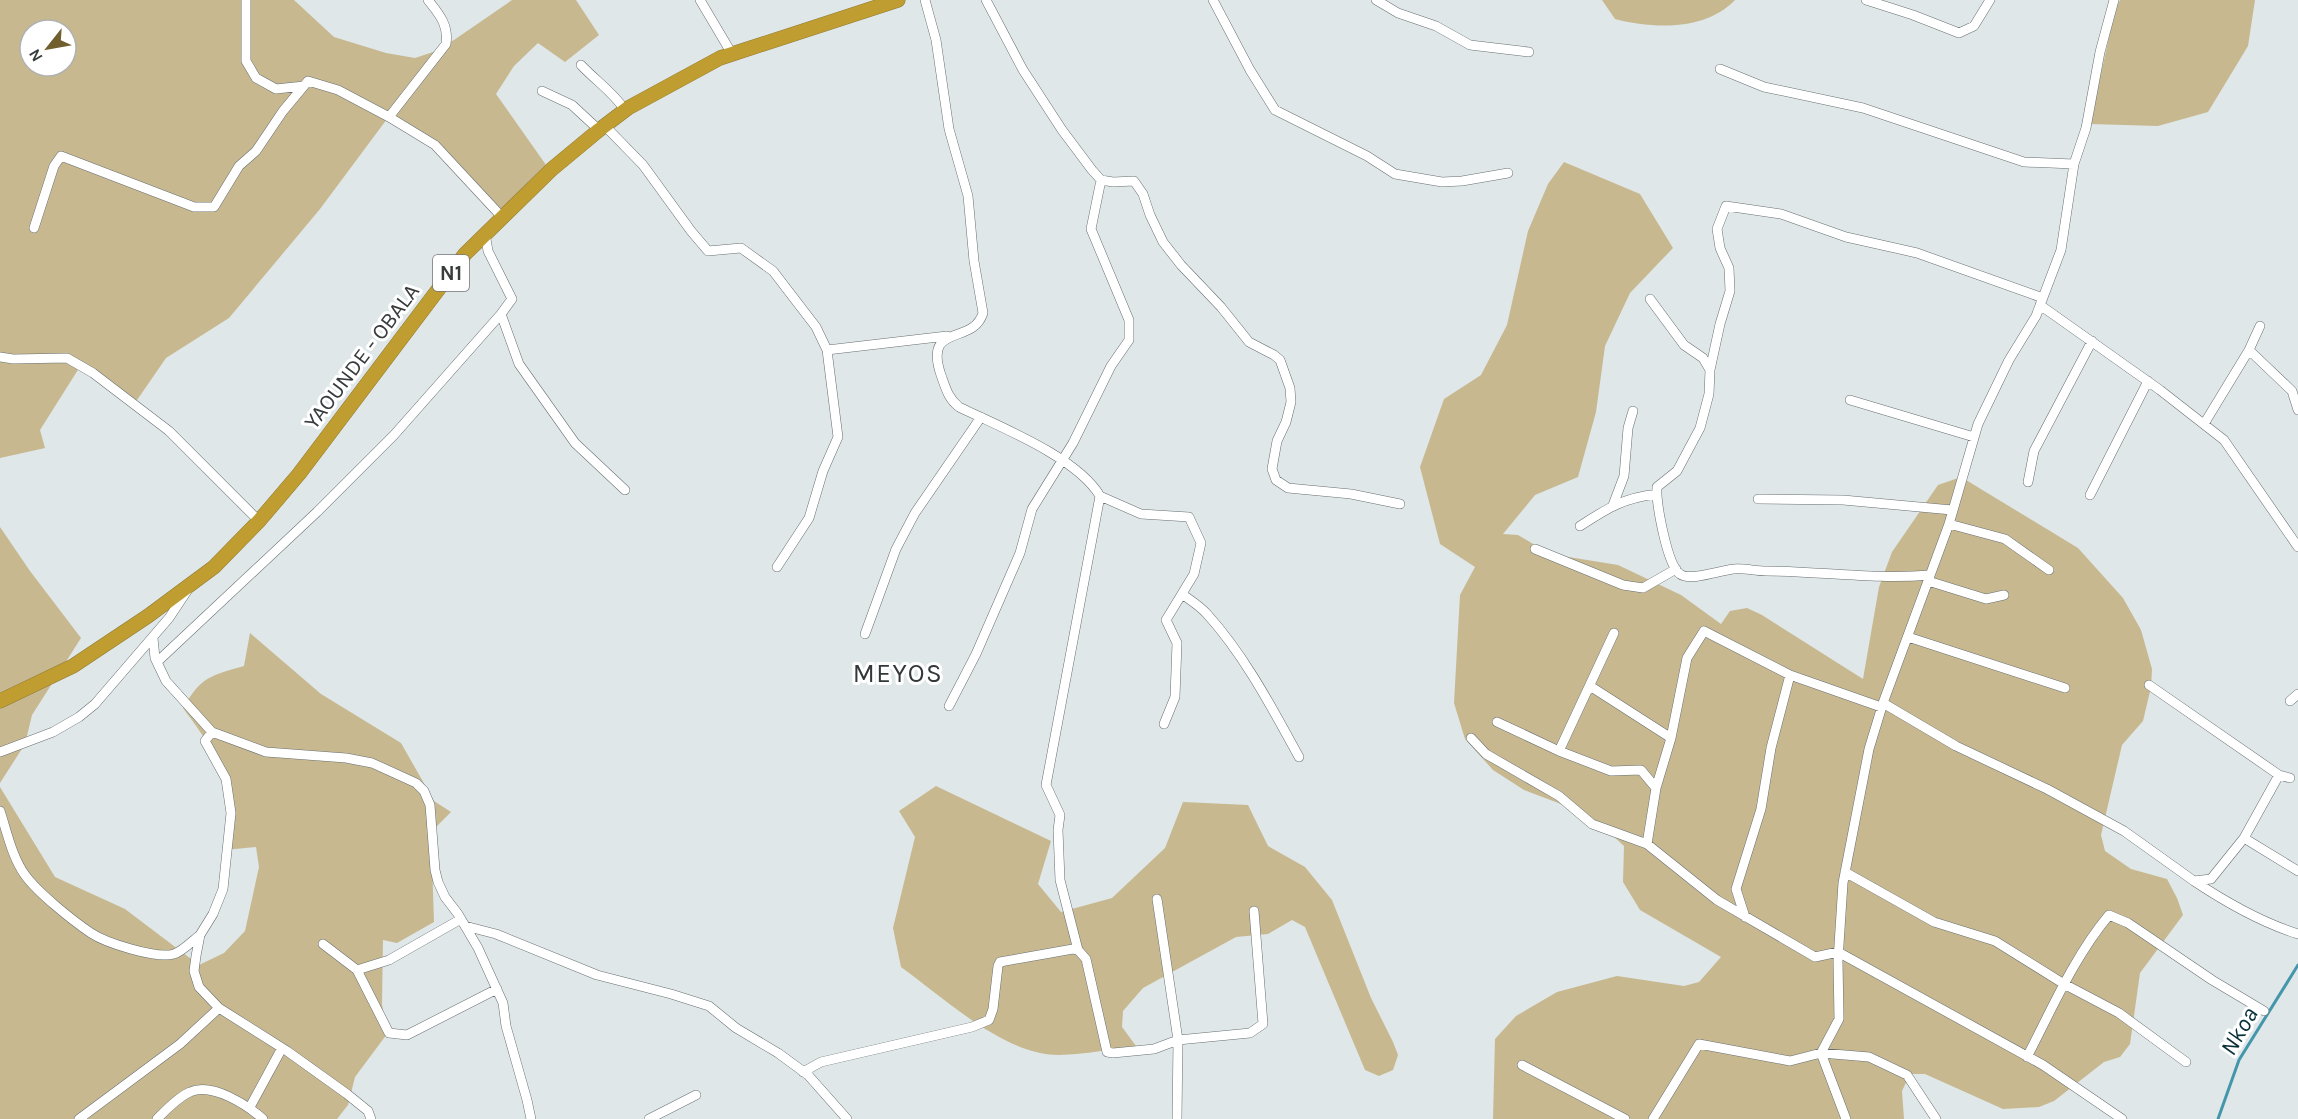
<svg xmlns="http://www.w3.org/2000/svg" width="2298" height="1119" font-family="Karla,sans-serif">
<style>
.green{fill:#c7b88f;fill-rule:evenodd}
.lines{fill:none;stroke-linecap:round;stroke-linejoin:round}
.stream{stroke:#4496aa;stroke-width:3}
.minor-casing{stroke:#686f71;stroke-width:10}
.highway-casing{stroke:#907b35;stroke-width:15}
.minor{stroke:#fff;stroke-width:9}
.highway{stroke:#bf9d30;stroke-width:14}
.labels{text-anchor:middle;stroke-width:6;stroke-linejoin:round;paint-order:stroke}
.shield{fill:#fff;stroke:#747677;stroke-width:1.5}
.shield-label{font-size:21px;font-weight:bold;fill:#393c3d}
.street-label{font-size:22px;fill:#393c3d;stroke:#fff}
.water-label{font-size:24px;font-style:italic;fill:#09313a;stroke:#fff}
.quarter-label{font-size:26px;letter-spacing:1.5px;fill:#33393a;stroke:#fff}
</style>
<rect width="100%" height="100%" fill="#dfe7e9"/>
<!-- green -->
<path class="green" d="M0,0H294L334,37L386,53L415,58L433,52L454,40L512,0H576L599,35L565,62L538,43L514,66L496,94L551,172L504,214L435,145L387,119L320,209L229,318L166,358L135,403L81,365L40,430L45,448L0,458ZM30,30H66V66H30Z
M1602,0H1735C1705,31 1654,29 1615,19Z
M2120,0H2255L2248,46L2208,112L2158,126L2090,124L2115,10Z
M1564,162L1640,194L1673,248L1630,293L1605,346L1596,412L1578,477L1535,495L1503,534L1518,535L1550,554L1618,565L1681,595L1721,624L1730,611L1747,608L1762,615L1863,679L1879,587L1892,552L1938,485L1961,477L2078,548L2123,598L2141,630L2152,669L2151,687L2143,721L2122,745L2101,835L2105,851L2131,869L2167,879L2177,898L2183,915L2140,973L2130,1044L2120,1057L2104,1062L2054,1101L2039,1107L2003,1109L1925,1074H1910L1902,1091L1904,1119H1493L1495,1039L1516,1016L1557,992L1617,976L1684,986L1699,982L1721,957L1640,910L1623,882L1624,846L1612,835L1582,812L1524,790L1493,770L1465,739L1454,703L1460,595L1475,567L1440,544L1420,467L1444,399L1481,375L1507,325L1528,231L1548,184Z
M0,527L30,571L81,638L32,715L25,744L0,783Z
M250,633L321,694L401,743L434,801L451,812L431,832L434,922L397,943L383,940L382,1004L387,1034L355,1077L348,1105L337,1119H0V787L55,877L125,909L199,965L224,953L245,931L259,867L256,847L224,850C226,840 229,829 230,818C234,777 206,739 183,708C202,676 210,676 244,666Z
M936,786L1051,841L1038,884L1061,912L1112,898L1165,848L1183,802L1248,805L1268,846L1305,867L1332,900L1371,998L1393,1042L1398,1055L1393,1070L1379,1076L1365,1070L1305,927L1292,920L1268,934L1236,937L1143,988L1123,1011L1122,1027L1136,1046C1110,1049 1064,1059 1040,1053C992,1043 941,996 901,967L893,928L915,837L899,811Z"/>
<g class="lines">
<!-- stream -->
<path class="stream" d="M2218,1119L2239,1060L2298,965"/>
<defs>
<path id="minor" d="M246,0V61L256,78L276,89L304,86
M700,0L732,54
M925,0L936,40L949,129L968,196L974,261L983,313C973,346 923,322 941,375C946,389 948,398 959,407C1000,427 1077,457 1100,496L1046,785L1060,815L1058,830L1060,880L1078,950
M986,0L1023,70L1062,130L1092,170L1101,180L1113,182L1134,181L1143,194L1150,215L1163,242L1181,265L1221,307L1249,342L1274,355L1280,360L1290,388L1291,402L1286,422L1277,441L1272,469L1276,480L1288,488L1351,494L1400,504
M1213,0L1250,70L1275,110L1367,156L1395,174L1442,182L1462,181L1508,173
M1376,0L1398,13L1436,26L1470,45L1529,52
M1866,0L1913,15L1959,33L1974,26L1990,0
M581,65C596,81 613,92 625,110
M1720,69L1764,87L1863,108L2024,162L2074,164
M542,91L572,105L599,130
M389,117L446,44C449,25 439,14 428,0
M605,126L643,165L691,231L708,251L741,248L773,271L816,327L827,350L838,437L823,471L809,518L777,567
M34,228L54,166L61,156L194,207H214L239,166L256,151L283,111L308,81L338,90L389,117L435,145L501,216
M485,233L488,251L512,299L501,314L519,364L575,443L625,490
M1650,299L1684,345L1703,358L1710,370L1709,394L1700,428L1677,471L1657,487C1656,503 1667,565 1680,574C1690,582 1721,570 1734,569C1744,568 1755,571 1766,571C1821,571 1875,580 1930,575
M2040,305L2160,390L2224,440L2298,547
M827,350L947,336
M2249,350L2292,391L2298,410
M0,357L13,359L67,358L93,373L169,431L259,521
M1710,370L1720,324L1730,291L1729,268L1720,248L1717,229L1726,206L1781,214L1846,237L1917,253L2043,298
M1850,400L1974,437
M2204,424L2249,350L2260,326
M2028,482L2034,451L2092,341
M2090,495L2148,381
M1100,496L1141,514L1189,517L1201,543L1194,574L1166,620L1177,643L1175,697L1164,724
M1758,499L1843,500L1952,510
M1613,505L1624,476L1628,428L1633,411
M1949,524L2005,539L2049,570
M1580,526C1608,508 1623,498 1657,494
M1535,549L1623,585L1643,588L1676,569
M1928,581L1986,599L2004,595
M1182,594C1190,600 1200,606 1207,614C1245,656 1272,708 1299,757
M865,634L896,549L915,513L981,417
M1908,637L2065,688
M153,638L155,658L166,681L212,732L266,752L346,758L372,763L416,783L424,791L430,805L435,870L438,882L445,897L458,914L478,948L503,1003L506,1026L527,1100L531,1119
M157,662L317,512L394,435L501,314
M2149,685L2279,775L2290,778
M1590,686L1671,738
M2290,701L2298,694
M1883,703L1956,746L2047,789L2124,831L2194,881L2211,879L2244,838L2279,775
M949,706L976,654L1020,553L1032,509L1073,443L1111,366L1129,340V320L1091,229L1101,180
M1881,707L1790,675L1704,631L1687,658L1671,738L1656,788L1647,844L1717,900L1815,957L1838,952L2043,1065L2122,1119
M1497,722L1559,751L1611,771L1641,770L1656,788
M212,732L205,741L226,779L231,813L223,889L213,914L200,935L196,956L194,971L199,987L219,1008L287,1051L347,1094L368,1111L371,1119
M1471,738L1486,754L1559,796L1592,824L1647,844
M1559,751L1614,633
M0,752L53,732L79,717L95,704L169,618L187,591
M0,811C7,832 12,857 25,875C37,892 73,921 91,933C106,943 156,959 174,954C183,951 192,941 200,935
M2244,838L2298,871
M1845,872L1934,922L1995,941L2064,984L2119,1013L2186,1062
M2194,881C2227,903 2260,922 2298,934
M1157,899L1178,1040L1177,1119
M1745,917L1736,889L1761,809L1771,748L1790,675
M465,926L496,934L597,975L671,994L709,1006L736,1028L778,1053L808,1075L847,1119
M323,944L357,970L389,1033L407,1035L497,989
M357,970L389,960L461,919
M2027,1057C2052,1009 2074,957 2109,915L2128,923L2212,980L2264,1011
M1522,1065L1625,1119
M803,1072L821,1062L972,1027L989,1020L993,1009L998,966L1000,962L1073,949L1078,950L1086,959L1107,1052L1113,1053L1154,1049L1178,1040L1250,1033L1263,1024L1254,911
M250,1107L282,1048
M79,1119L180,1044L219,1008
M157,1119C166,1110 178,1097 190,1092C212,1082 247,1105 263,1119
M649,1119L696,1095
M1653,1119L1699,1044L1790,1061L1821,1053L1869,1057L1907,1075L1936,1119
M1846,1119L1821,1053L1839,1019L1838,960L1843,883L1869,749L1883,703L1949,524L1978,424L2009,360L2036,316L2061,250L2074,164L2086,128L2100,52L2114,0"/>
<path id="highway" d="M0,701L73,666L148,616L214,567L259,521L299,474L465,254L552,169L599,130L628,108L720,58L898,0"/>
</defs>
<!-- minor casing -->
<use href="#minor" class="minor-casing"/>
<!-- highway casing -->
<use href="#highway" class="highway-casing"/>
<!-- minor -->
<use href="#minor" class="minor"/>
<!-- highway -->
<use href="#highway" class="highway"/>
</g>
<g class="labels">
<!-- shield labels -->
<rect class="shield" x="433" y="255" width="36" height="36" rx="4.5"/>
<g class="shield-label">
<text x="451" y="280">N1</text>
</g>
<!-- street labels -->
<g class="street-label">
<text transform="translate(361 356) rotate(-53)" y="8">YAOUNDE - OBALA</text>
</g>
<!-- water labels -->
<g class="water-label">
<text transform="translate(2239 1031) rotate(-60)" y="8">Nkoa</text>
</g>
<!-- quarter labels -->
<g class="quarter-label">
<text x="898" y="682">MEYOS</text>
</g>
</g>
<!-- north arrow -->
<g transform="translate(48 48) rotate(239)"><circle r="28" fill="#ffffff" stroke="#b0b1b1" stroke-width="1.5"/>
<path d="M0-4.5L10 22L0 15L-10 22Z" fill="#71602e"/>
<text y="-9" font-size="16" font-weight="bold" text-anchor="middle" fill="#393c3d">N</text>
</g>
</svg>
